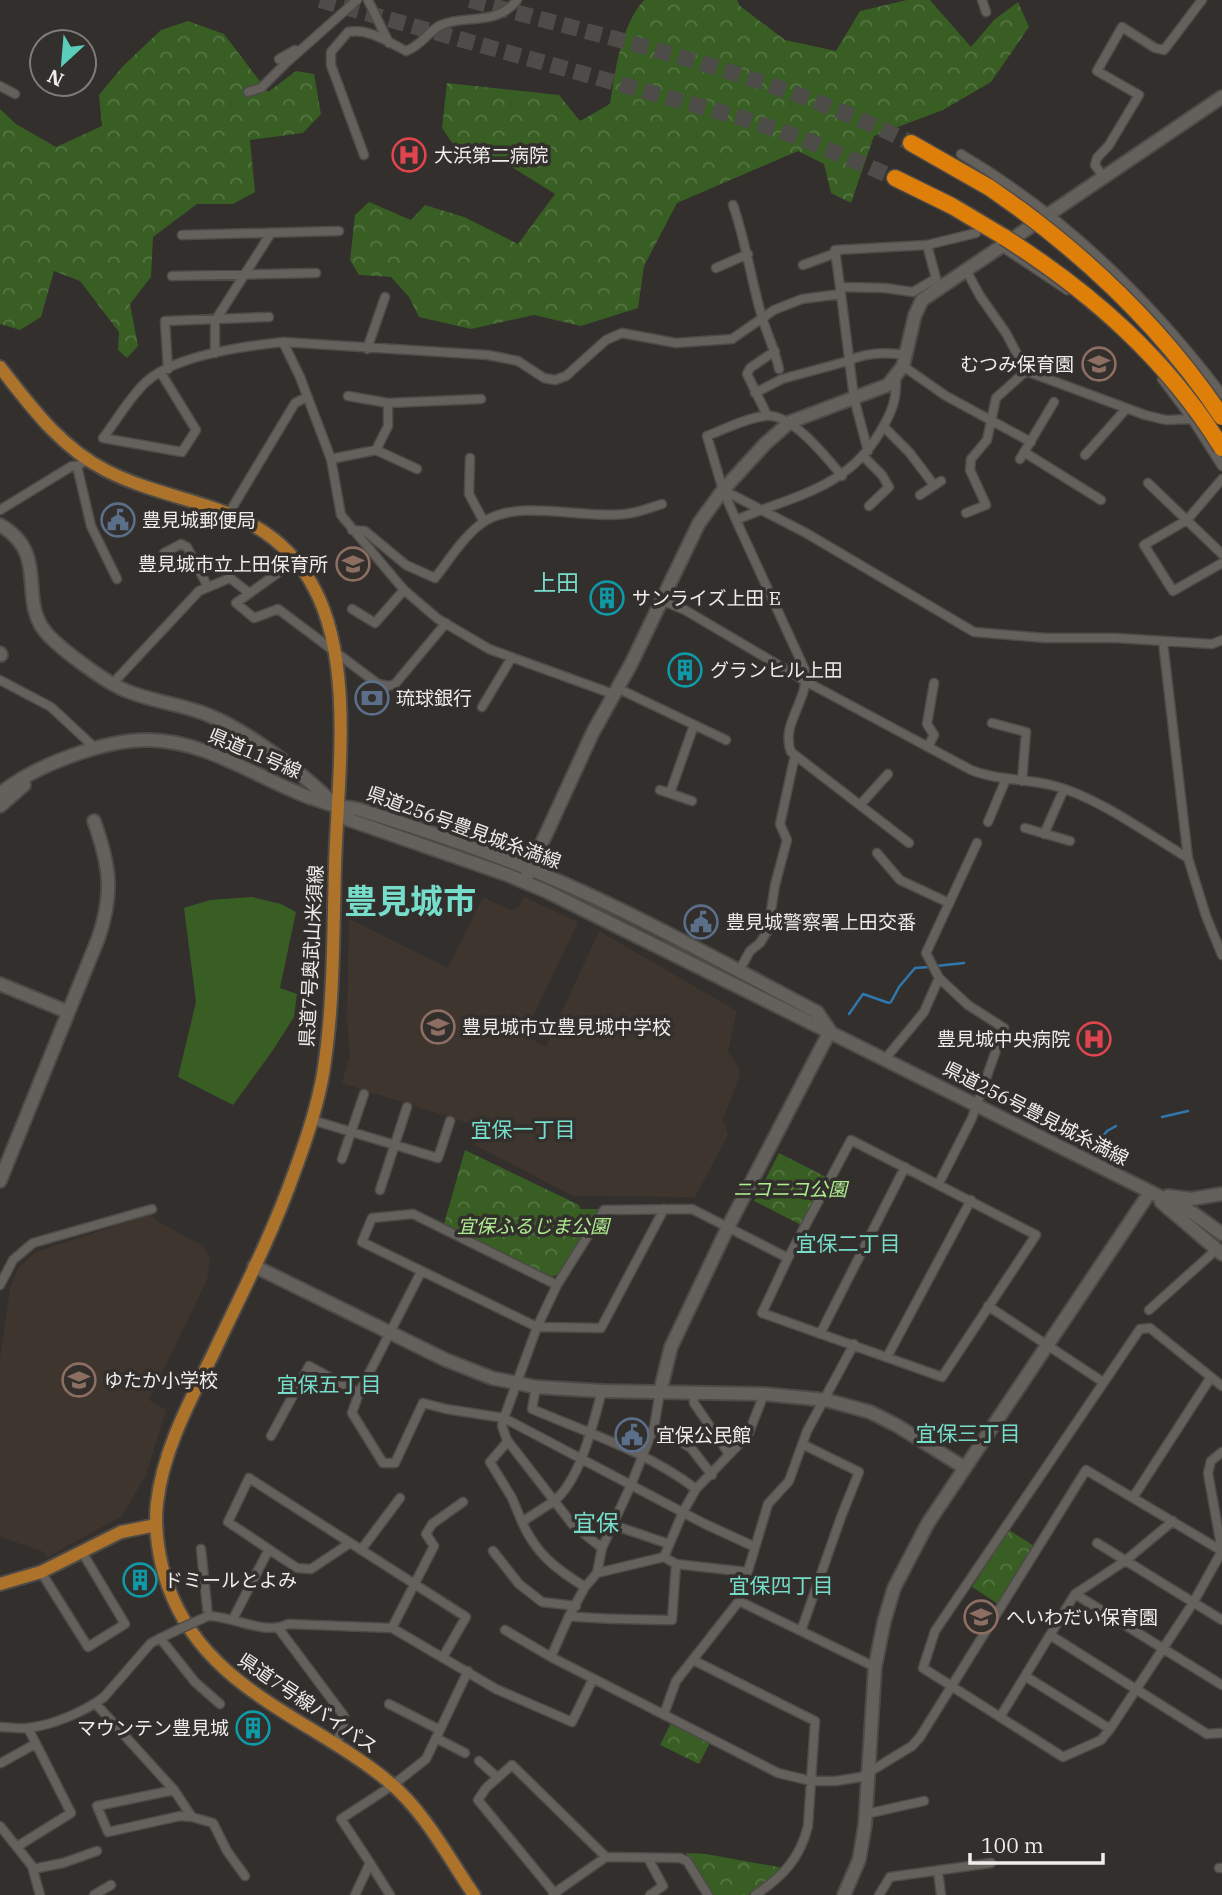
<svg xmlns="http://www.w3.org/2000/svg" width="1222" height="1895" font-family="'IBM Plex Serif','Noto Sans JP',serif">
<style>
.built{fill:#3e362e}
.green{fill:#385e24}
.forest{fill:url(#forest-crowns)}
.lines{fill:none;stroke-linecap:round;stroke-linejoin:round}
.stream{stroke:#3077ad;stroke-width:2.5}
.highway-tunnel{stroke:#4e4c49;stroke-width:16;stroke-dasharray:16 8;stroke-linecap:butt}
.street-casing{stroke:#4d4a48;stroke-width:11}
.secondary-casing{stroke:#4d4a48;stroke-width:16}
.primary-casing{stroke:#4d4a48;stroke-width:16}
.highway-casing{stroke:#4d4a48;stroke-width:19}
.street{stroke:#64615d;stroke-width:8}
.secondary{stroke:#64615d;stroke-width:12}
.primary{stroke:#ad732b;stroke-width:12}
.highway{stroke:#de7f0a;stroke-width:16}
.street-bridge-casing{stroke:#4d4a48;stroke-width:11;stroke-linecap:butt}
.highway-bridge-casing{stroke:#4d4a48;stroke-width:19;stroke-linecap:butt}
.street-bridge{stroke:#64615d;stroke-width:8}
.highway-bridge{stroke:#de7f0a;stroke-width:16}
.labels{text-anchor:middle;stroke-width:7;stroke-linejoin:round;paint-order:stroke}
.poi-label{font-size:19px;fill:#efedeb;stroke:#322f2c;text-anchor:start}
.street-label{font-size:19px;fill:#efedeb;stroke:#322f2c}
.park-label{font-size:19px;font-style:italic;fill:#aeed8f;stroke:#322f2c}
.neighbourhood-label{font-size:21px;fill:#76ddcb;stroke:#322f2c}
.quarter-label{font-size:23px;fill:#76ddcb;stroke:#322f2c}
.town-label{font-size:33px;font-weight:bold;fill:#76ddcb;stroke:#322f2c}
</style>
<defs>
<pattern id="forest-crowns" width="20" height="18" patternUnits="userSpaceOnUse" patternTransform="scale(1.75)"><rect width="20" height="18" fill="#385e24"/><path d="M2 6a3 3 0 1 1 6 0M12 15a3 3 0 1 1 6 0" fill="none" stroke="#557544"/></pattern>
</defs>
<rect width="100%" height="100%" fill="#322f2c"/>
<!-- built -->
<path class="built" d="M483,897L512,911L519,907L524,897L578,922L524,1035L546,1047L599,931L737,1011L728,1051L739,1068V1077L723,1119L728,1135L695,1197L573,1196L475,1145L481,1127L342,1083L350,1055L347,1021L349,919L448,968Z
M151,1214L157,1221L203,1246L210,1259L207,1280L149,1400L166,1410L146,1475L122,1516L48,1557L44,1552L0,1537V1360L10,1288L19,1267L36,1252Z"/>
<!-- green -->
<path class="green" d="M252,897L281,904L296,912L280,988L297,994L294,1017L273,1050L233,1105L178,1077L196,1002L184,908L210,900Z"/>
<!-- forest -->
<path class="forest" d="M644,0H737L740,6L785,40L836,51L860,11L907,0H930L971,47L994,20L1018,2L1029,27L991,82L943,110L874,136L851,203L831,193L824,164L798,151L677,203L644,266L638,308L581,326L534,315L471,329L419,317L409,297L391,277L359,275L350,260L355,215L369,202L411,220L425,205L464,217L518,244L555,194L507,164L457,150L442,128L447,83L559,95L580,121L610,104C615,71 621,25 644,0Z
M188,21L224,34L268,92L296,71L314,74L321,114L303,133L250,140L255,192L233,204H197L153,237L151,277L130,304L138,346L127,358L118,350L119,332L80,281L54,271L41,317L20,330L0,324V109L16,124L56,147L102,126L99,95L123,66L161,30Z
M465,1150L579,1205L580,1209H599L557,1275L550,1277L444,1224Z
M779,1153L826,1177L801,1225L754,1201Z
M1009,1530L1034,1546L998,1604L972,1587Z
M672,1721L706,1739L709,1745L699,1764L660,1745Z
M686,1853L706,1854L784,1868L770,1881L749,1895H713Z"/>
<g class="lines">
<!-- stream -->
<path class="stream" d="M936,966L964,963
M849,1014L863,994L889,1003L891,1002L899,987L915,968L929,967
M1162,1117L1188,1111
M1099,1142L1107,1131L1116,1126"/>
<!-- highway-tunnel -->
<path class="highway-tunnel" d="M320,0L745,119L804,139L895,178
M470,0C619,41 772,74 911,143"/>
<defs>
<path id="street" d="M368,0L389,43
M982,0L986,12
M279,59L295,50
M0,86L15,94
M248,92L261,88L286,63L357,0
M961,154C1064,215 1150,299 1222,394
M364,155L331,65V52L348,32C369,28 388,42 406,51C424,44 428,31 441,25C465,14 496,27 517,0
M1104,178L1095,165L1097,158L1109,145L1139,95L1097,71L1122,27L1155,48L1164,50L1202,0
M733,205C746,242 751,280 762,317C767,334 775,350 779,369
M182,235L339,231
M927,245L937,282
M1001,246L1067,290
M803,265L836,253
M716,268L748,254
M966,270L980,296L1006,333L1026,371L1145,415L1166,420L1192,419
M172,276L316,273
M840,287L885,288L913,292L935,279
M841,294L835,250L927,245L976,233
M283,342L300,377L331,459L341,515L404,590L438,619L489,649L613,694
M367,349L385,297
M215,353V321L271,233
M903,366L946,396L1031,442
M168,369L165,321L269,317
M161,373L196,430L182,452L103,438C117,420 129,398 146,382C175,355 244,346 283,342L488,355L518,361L544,378L555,380L566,376L606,340L622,333L676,343L732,339L774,310L802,299L841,294L854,398L868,451
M1162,379L1192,419L1222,466
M755,393L782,379L848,361C867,352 886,352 906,355
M348,396L388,403L481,399
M767,415L747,374L750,368L775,351
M884,427L909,452L934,485
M376,450L388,426V403
M1024,452L1101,500
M1085,455L1126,409
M864,457L882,475L889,487L869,506
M470,458L469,494L484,522
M331,459L376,450L417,469
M1020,459L1054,402
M87,460L77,466L91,526L117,579
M842,476C826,457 792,413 765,416C746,418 725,429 707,436L723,490L736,520L805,670C810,700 780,723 791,752L909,843
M1222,479L1187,520L1144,545L1173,591L1222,563
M1148,483L1222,554
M723,490L806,533L974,632L1045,638H1116L1212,644L1222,640
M920,495L941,481
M0,510L72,466H77
M229,513L295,403L307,397
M966,513L986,505L970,470L971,459L987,440L996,398L1026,371
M736,520C792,496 847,489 880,432C892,412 897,400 896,376
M352,530L365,531L406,565L435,578C450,559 465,534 485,521C520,499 583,519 625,514C638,513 649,508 662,504
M164,553L181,544L187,547L208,587
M297,562L286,567L236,603L254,618L278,609L378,684L388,686L395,684L446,623
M663,601L685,610L807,682L971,770C998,781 1027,778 1055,786C1099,798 1148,834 1188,858
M352,609L375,623L404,590
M1163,642L1188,858L1206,916L1222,955
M0,680L51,707L94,747
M113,683L199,591L230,578L249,593
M617,688L726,740
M482,707L512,657
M992,723L1026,732L1022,781
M928,747L934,735L927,724L934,683
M660,790L692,801
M670,793L694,725
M860,805L888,774
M988,822L1006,779
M1025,828L1070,841
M1044,834L1064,789
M877,853L900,880L949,903
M739,971L750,951L760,943L768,930L775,885L787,840L780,824L795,755
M885,1059L924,1012L939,978
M312,1120L438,1158L450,1121
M851,1140L1036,1235L942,1377L762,1313L788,1258Z
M342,1159L364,1094
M939,1183L972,1118L1004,1028L968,1005L939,978L926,953L977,843
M380,1190L407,1107
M421,1272L359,1393L352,1413L383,1463H395L423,1403L446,1409L504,1418L703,1523L755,1547
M0,1285L13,1260L33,1243L152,1209
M557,1285L413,1214L372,1218L362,1242L537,1327L601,1328L664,1209
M988,1306L1103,1382
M1149,1310L1217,1249
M820,1334L905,1167
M887,1357L971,1200
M1222,1386L1150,1328L1140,1329L935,1631L923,1668L1063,1757L1101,1740L1110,1729L1193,1603L1222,1551L1208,1473L1211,1461L1222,1452
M536,1387L532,1409C588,1433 648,1452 696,1489
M694,1392V1403L729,1454
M654,1427L691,1448L712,1475
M271,1436L309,1366L359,1393
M508,1441L490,1462L512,1498L522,1522
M1134,1496L1211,1377
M613,1525L669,1544
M350,1543L311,1569L297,1568L228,1522L249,1478L466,1617L443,1657
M1097,1543L1222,1620
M602,1548L573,1525L507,1440L502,1426L504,1418L537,1327L557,1285L604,1210L692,1209L788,1258
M201,1549L208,1616C234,1616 264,1636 288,1624L392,1628L496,1689L572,1722L593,1679
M361,1550L400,1498
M493,1551L519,1584L542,1602L576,1606
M664,1557L683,1512L696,1489L748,1435L764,1394
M41,1572L88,1647L125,1624L82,1552
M597,1573L664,1557L676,1564L747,1572
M585,1587C556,1569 536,1554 522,1522C532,1515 544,1508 554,1501C581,1479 593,1423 602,1391
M1075,1594L1222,1685
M739,1601L875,1667
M569,1616C603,1620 638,1619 672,1620L676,1564
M233,1619L268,1551
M392,1628L434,1546L426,1534L432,1524L463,1502
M279,1629L344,1716L343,1728L335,1745
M505,1630L551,1657L778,1773L811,1781H836L861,1777L912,1746L920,1737L1086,1470L1222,1551
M801,1631L841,1517L859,1472L802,1444
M1050,1635L1207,1734L1222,1733
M160,1638L195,1682L220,1704
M551,1657L569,1616L585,1587L597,1573L602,1548L631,1485L654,1427L660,1392
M693,1660L815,1721L808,1826C800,1859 782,1877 755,1895
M1025,1676L1110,1729
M95,1703L174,1790L192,1817L213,1823L227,1851L245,1876
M389,1704L440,1730
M664,1714L676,1681L739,1601L768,1504L789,1481L807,1431L854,1344
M1000,1717L1075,1594L1125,1561L1173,1521
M0,1727C9,1727 19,1729 28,1728C53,1725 84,1712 104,1697L151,1643L173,1632
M436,1738L465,1753
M479,1761L497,1777
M1,1763L35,1744
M174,1790L97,1806L108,1832L180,1816L192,1817
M866,1814L924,1801
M0,1826L32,1866L40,1895
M18,1846L71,1813L28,1728
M648,1858L663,1886L650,1895
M370,1863L390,1895
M1219,1868H1222
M33,1869L63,1863L97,1851
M938,1870L941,1895
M553,1894L606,1857L680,1858L687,1861L708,1895
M94,1895L111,1885
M355,1895L370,1863L341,1819L393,1785L426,1759L468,1671
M556,1895L478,1800L486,1788L512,1765L606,1857
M879,1895L890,1877L991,1863"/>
<path id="secondary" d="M0,525C52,555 15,601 49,636C65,652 106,683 127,691C153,702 182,704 208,715C251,732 318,784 347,819L508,875L548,892L1193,1213L1222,1234
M0,653L1,655
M0,794C33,766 103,740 147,740C206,740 257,778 311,798C319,800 328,804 336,806C343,808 350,807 357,809C415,827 475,847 532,870C628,909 725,964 817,1012L830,1031
M0,806L24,785
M524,882L593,732L631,664L699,523L723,490L765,444L790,422L888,385L903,366L915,315L922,300L1222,97
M0,984L68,1012
M0,1181L98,939C114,893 110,866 94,821
M1168,1196L1191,1199L1222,1194
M1161,1202L1222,1254
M254,1266L446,1360L492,1378L536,1387L602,1391L764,1394L826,1400L870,1412L896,1425L965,1468
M660,1392L671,1347L728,1227L830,1031
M844,1895L859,1860L865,1825L875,1667L884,1622L894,1588L928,1523L1150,1192"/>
<path id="primary" d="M0,367C31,407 61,448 107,471C183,509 268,501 314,588C355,664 337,783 335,867C333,936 334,1006 323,1074C317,1108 306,1141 294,1173C272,1235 241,1295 213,1354C190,1401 163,1450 157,1503C154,1530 159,1561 168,1586C205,1690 312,1718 389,1782C425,1812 448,1857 474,1895
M0,1584L41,1572L121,1532L156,1525"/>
<path id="highway" d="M911,143L990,188L1021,210
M895,178L952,206L1004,237"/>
</defs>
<!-- street casing -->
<use href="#street" class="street-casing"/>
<!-- secondary casing -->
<use href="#secondary" class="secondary-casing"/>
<!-- primary casing -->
<use href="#primary" class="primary-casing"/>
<!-- highway casing -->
<use href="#highway" class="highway-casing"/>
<!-- street -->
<use href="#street" class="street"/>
<!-- secondary -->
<use href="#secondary" class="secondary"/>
<!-- primary -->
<use href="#primary" class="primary"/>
<!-- highway -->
<use href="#highway" class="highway"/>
<defs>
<path id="street-bridge" d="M173,1632L208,1616"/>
<path id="highway-bridge" d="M1021,210C1099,268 1168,336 1222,417
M1004,237C1092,293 1167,359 1222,448"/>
</defs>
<!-- street-bridge casing -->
<use href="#street-bridge" class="street-bridge-casing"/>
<!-- highway-bridge casing -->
<use href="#highway-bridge" class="highway-bridge-casing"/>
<!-- street-bridge -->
<use href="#street-bridge" class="street-bridge"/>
<!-- highway-bridge -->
<use href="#highway-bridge" class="highway-bridge"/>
</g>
<!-- icons -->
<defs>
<symbol id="hospital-ring" viewBox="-11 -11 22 22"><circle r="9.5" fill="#322f2c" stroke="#e0444e" stroke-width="1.5"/><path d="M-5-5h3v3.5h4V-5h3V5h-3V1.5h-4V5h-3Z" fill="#e0444e"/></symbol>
<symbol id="school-ring" viewBox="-11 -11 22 22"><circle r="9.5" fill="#322f2c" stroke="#8d6e63" stroke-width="1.5"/><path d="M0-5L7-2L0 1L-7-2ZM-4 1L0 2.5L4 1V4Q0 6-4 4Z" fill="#8d6e63"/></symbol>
<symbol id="civic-ring" viewBox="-11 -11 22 22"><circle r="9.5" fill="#322f2c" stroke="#5c6f8a" stroke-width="1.5"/><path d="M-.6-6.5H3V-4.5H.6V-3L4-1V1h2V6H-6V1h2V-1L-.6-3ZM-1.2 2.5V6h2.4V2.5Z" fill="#5c6f8a"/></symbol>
<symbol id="building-ring" viewBox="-11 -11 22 22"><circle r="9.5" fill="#322f2c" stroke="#0f9aa8" stroke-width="1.5"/><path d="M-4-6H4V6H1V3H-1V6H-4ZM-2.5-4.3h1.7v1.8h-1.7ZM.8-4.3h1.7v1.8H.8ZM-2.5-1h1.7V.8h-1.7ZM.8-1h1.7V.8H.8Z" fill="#0f9aa8"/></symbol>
<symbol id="bank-ring" viewBox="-11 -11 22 22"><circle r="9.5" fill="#322f2c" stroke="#5c6f8a" stroke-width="1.5"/><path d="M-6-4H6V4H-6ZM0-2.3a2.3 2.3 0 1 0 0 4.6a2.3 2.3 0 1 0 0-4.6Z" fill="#5c6f8a"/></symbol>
</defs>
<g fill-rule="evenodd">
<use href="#hospital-ring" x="390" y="136" width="38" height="38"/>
<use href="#school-ring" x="1080" y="345" width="38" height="38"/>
<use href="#civic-ring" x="99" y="501" width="38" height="38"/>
<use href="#school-ring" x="334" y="545" width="38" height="38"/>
<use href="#building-ring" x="588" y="579" width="38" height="38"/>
<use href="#building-ring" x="666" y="651" width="38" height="38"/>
<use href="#bank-ring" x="353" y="679" width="38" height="38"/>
<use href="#civic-ring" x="682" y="903" width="38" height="38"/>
<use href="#school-ring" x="419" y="1008" width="38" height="38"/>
<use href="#hospital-ring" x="1075" y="1020" width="38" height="38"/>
<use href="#school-ring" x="60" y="1361" width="38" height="38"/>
<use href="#civic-ring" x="613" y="1416" width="38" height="38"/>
<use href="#building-ring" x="121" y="1561" width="38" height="38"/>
<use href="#school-ring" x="962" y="1598" width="38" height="38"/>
<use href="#building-ring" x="234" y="1709" width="38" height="38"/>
</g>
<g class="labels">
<!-- poi labels -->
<g class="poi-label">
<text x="434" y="162">大浜第二病院</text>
<text x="1074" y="371" text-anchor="end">むつみ保育園</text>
<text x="142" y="527">豊見城郵便局</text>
<text x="328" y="571" text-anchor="end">豊見城市立上田保育所</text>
<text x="632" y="605">サンライズ上田 E</text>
<text x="710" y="677">グランヒル上田</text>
<text x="396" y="705">琉球銀行</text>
<text x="726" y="929">豊見城警察署上田交番</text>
<text x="462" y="1034">豊見城市立豊見城中学校</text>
<text x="1070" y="1046" text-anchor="end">豊見城中央病院</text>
<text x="104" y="1387">ゆたか小学校</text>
<text x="656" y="1442">宜保公民館</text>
<text x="164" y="1587">ドミールとよみ</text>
<text x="1006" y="1624">へいわだい保育園</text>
<text x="229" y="1735" text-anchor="end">マウンテン豊見城</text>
</g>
<!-- street labels -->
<g class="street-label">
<text transform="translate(255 753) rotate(23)" y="7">県道11号線</text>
<text transform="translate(464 827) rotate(20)" y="7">県道256号豊見城糸満線</text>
<text transform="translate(311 956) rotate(-87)" y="7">県道7号奥武山米須線</text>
<text transform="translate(1036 1113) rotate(27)" y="7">県道256号豊見城糸満線</text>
<text transform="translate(308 1703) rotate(34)" y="7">県道7号線バイパス</text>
</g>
<!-- park labels -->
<g class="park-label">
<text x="790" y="1196">ニコニコ公園</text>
<text x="533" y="1233">宜保ふるじま公園</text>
</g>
<!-- neighbourhood labels -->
<g class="neighbourhood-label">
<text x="523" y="1137">宜保一丁目</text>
<text x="848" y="1251">宜保二丁目</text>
<text x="329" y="1392">宜保五丁目</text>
<text x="968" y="1441">宜保三丁目</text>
<text x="781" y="1593">宜保四丁目</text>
</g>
<!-- quarter labels -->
<g class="quarter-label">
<text x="556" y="591">上田</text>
<text x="596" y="1531">宜保</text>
</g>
<!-- town labels -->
<g class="town-label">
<text x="410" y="913">豊見城市</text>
</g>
</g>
<!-- north arrow -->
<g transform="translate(63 63) rotate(206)"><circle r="33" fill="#322f2c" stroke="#7e7b78" stroke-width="2"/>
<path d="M0-5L12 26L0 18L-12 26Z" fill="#5bcebb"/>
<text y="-10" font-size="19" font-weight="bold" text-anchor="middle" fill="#efedeb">N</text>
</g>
<!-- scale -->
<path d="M970 1853v10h133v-10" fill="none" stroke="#efedeb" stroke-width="3.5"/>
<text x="981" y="1853" font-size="21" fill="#efedeb" stroke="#322f2c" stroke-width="5" paint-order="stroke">100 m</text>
</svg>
